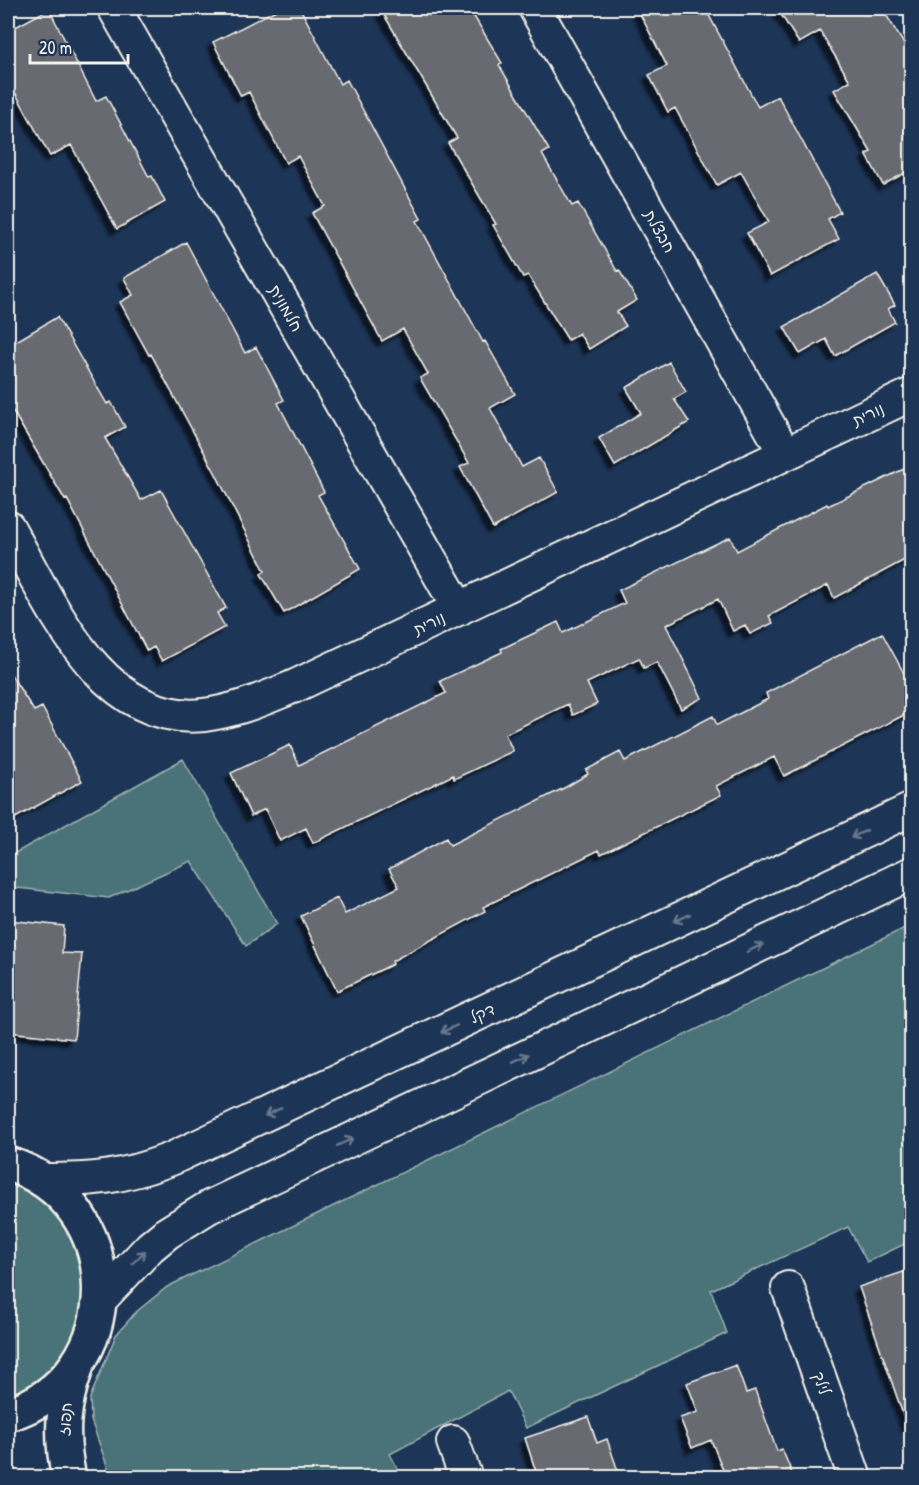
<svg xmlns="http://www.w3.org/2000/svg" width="919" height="1485" font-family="'Patrick Hand','Playpen Sans Hebrew',sans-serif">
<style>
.green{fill:#497378;stroke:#9eb2b0;stroke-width:1.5}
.building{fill:#676a71;stroke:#f4f1e8;stroke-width:1.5;filter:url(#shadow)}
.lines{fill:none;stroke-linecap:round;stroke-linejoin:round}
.minor-casing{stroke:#f4f1e8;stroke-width:36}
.tertiary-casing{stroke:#f4f1e8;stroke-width:38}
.minor{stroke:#1d3557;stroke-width:32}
.tertiary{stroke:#1d3557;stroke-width:33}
.oneway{stroke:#68778a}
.labels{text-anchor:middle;stroke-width:5;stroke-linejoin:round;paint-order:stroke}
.street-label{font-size:16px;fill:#f4f1e8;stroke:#1d3557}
</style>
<defs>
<filter id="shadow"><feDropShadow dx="-5.5" dy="5.5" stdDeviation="1.5" flood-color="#0009"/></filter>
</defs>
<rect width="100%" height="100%" fill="#1d3557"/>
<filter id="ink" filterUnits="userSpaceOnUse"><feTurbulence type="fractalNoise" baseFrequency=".0167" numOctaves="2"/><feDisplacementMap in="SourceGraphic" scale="12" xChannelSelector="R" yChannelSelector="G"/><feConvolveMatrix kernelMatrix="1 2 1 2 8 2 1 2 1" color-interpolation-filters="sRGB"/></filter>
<g filter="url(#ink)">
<!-- green -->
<path class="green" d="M183,759L277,924L246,946L191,861L109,898L8,887V857Z
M911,925V1241L867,1262L848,1227L711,1290L727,1333L526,1428L508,1391L390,1454L402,1477H111L91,1420L90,1398L116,1335L136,1312L167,1287Z
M8,1175L36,1188L80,1242L88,1314L54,1375L8,1403Z"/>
<!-- building -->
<path class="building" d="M280,8H300L340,84L347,80L421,219L417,221L483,342L485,341L515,394L490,408L522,467L539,458L558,492L493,528L460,467L469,463L420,378L428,374L403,329L382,341L312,213L325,206L298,156L286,163L249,92L241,96L213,42Z
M380,8H469L502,63L499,65L549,150L542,154L572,206L578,203L617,271L619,270L637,300L617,312L626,326L589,349L579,333L568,340L528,275L523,277L493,225L496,224L448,143L457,138Z
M637,8H705L758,107L778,96L840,212L828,219L839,239L770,276L747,233L769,222L741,172L717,185L675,108L668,112L649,75L667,66Z
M777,8H882L912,57V169L883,185L866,154L871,152L834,90L850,81L820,31L799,43Z
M49,9L96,101L106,96L149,177L152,176L165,202L117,229L71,145L50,156L16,94L8,98V31Z
M186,242L245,353L256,347L284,400L278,403L324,492L318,495L360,569L284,613L261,574L265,571L216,474L151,354L149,355L120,302L133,295L124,278Z
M877,274L895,305L888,309L895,322L835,356L826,339L800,354L784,327Z
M57,317L107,404L111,402L125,427L105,438L141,500L161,490L226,608L217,613L225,627L162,661L154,647L147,651L67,499L65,500L8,403V346Z
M669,362L686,392L674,399L689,422L615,466L599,438L641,413L626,388Z
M912,465V556L834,598L828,585L769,616L773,623L750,634L745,625L733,631L718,599L666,625L702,698L681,709L657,662L644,668L639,658L587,683L597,704L573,715L568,704L505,734L513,751L454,779L453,775L313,843L306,828L280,841L265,809L251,816L231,773L290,745L299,765L446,693L440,681L502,652L501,649L558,622L563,633L625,603L619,590L730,537L737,551L827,504L828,506Z
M882,633L912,688V711L784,776L774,757L716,786L721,795L601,854L599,850L483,907L485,911L392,961L393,964L337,991L301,916L337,898L345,914L399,887L389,869L446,838L450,845L566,787L588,774L586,770L620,752L625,761L713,716L717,725L768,699L766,693Z
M8,670L34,711L42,707L82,781L8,822Z
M8,920L64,926L62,953L82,954L74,1039L8,1032Z
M912,1269V1425L907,1426L859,1287Z
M736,1365L746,1393L755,1390L777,1451L782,1449L794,1478H714L724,1472L711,1440L692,1448L680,1418L698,1412L687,1383Z
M588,1417L597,1443L607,1439L618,1471L600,1478H538L525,1438Z"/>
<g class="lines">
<defs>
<path id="minor" d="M114,8L459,609
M535,8L785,454
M8,527C50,601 100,726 204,715C237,711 265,698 295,686L912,394
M42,1180C93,1180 122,1178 171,1159L912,809
M788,1288L855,1478
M100,1300L150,1247L167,1233L209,1207L912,873
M453,1442L466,1478"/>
<path id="tertiary" d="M8,1164C130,1201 130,1377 8,1414
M69,1478C60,1436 62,1407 76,1368"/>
</defs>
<!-- minor casing -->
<use href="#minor" class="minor-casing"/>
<!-- tertiary casing -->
<use href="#tertiary" class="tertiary-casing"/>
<!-- minor -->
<use href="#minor" class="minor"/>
<!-- tertiary -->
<use href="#tertiary" class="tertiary"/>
</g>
<!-- one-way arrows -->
<defs><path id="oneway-shaft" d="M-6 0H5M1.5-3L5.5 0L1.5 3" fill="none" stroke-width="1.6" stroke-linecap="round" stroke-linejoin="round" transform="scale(1.5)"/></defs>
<g class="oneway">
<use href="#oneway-shaft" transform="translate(859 834) rotate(155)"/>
<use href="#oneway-shaft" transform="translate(682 918) rotate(155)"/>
<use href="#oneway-shaft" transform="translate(755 948) rotate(-25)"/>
<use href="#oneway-shaft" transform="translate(449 1029) rotate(155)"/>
<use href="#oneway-shaft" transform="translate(521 1058) rotate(-25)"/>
<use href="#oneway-shaft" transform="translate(273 1112) rotate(155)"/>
<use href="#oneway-shaft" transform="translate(345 1142) rotate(-25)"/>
<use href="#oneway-shaft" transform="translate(139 1257) rotate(-44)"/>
</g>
</g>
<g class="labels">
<!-- street labels -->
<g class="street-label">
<text transform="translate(660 231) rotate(61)" y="6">חבצלת</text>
<text transform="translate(286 308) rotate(60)" y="6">חלמונית</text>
<text transform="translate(868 414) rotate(-25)" y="6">נורית</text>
<text transform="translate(429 623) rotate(-25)" y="6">נורית</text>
<text transform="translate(482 1013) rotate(-25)" y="6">דקל</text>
<text transform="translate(822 1383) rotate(71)" y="6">לילך</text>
<text transform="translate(65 1419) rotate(-85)" y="6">תפוז</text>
</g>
</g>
<!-- margin -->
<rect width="919" height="1485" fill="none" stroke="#1d3557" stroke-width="30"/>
<rect x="15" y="15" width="889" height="1455" fill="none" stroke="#f4f1e8" stroke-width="2" filter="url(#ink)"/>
<!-- scale -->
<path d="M30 54v9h98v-9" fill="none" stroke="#f4f1e8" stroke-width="3"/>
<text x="39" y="54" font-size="18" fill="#f4f1e8" stroke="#1d3557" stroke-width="4.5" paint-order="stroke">20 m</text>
</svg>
